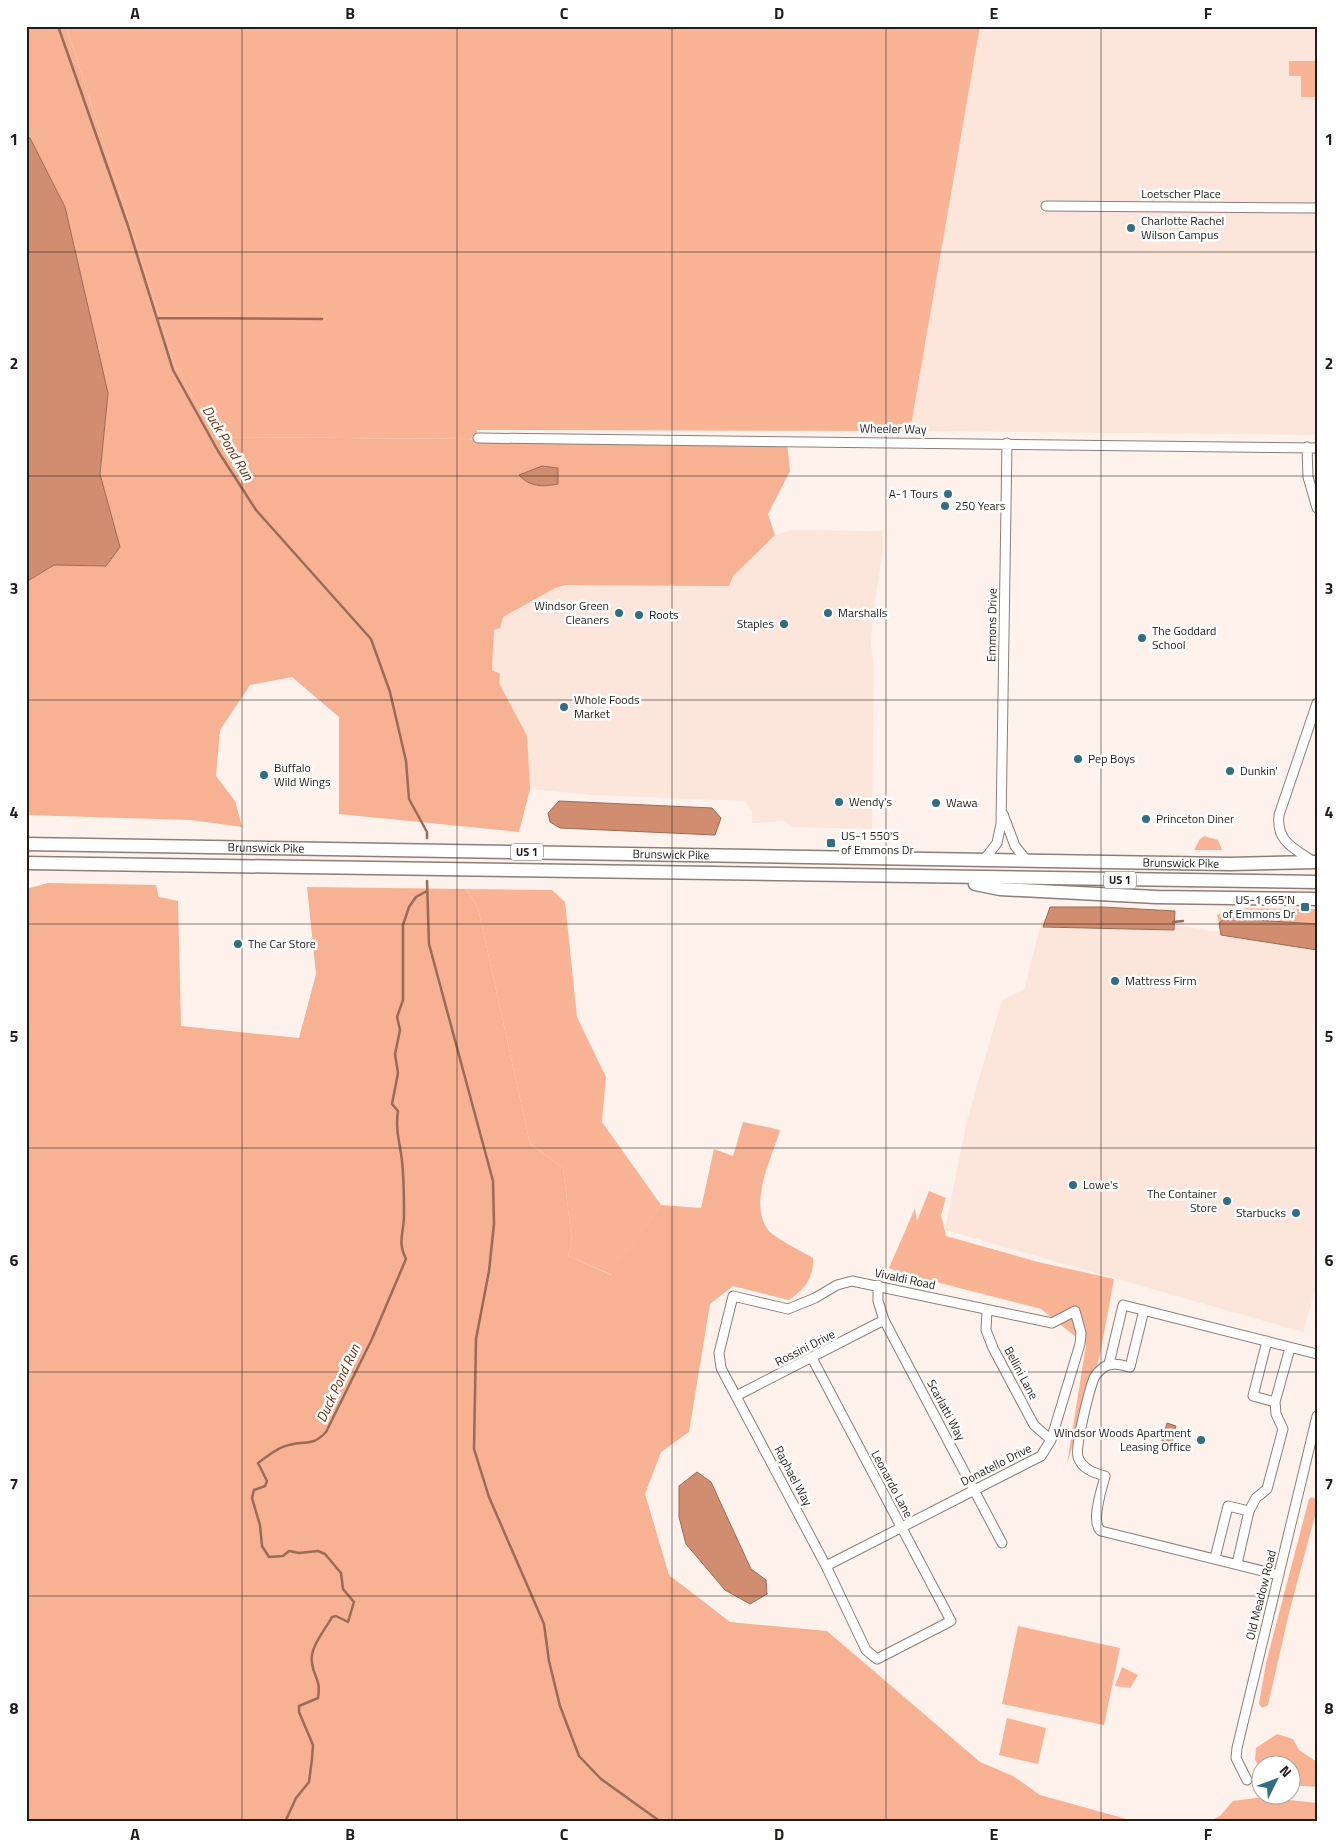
<svg xmlns="http://www.w3.org/2000/svg" width="1343" height="1848" font-family="'Titillium Web',sans-serif">
<style>
.built{fill:#fce5da}
.green{fill:#f9b495}
.forest{fill:#f7b293}
.water{fill:#d08d6f;stroke:#9c6b56}
.lines{fill:none;stroke-linecap:round;stroke-linejoin:round}
.stream{stroke:#9c6b56;stroke-width:2.5}
.minor-casing{stroke:#8c7e78;stroke-width:11}
.highway-casing{stroke:#8c7e78;stroke-width:15}
.minor{stroke:#fff;stroke-width:9}
.highway{stroke:#fff;stroke-width:12}
.grid{fill:none;stroke:#221d1a;stroke-width:1;stroke-opacity:0.55}
.poi-dot{fill:#306e84;stroke:#fff;stroke-width:2}
.labels{text-anchor:middle;stroke-width:5;stroke-linejoin:round;paint-order:stroke}
.shield{fill:#fff;stroke:#64615f;stroke-width:1}
.shield-label{font-size:11px;font-weight:bold;fill:#221d1a}
.street-label{font-size:12px;fill:#221d1a;stroke:#fff}
.poi-label{font-size:12px;fill:#221d1a;stroke:#fff;text-anchor:start}
.water-label{font-size:14px;font-style:italic;fill:#6d300f;stroke:#fff}
.neatline{fill:none;stroke:#221d1a;stroke-width:2}
.grid-label{font-size:16px;text-anchor:middle;font-weight:bold;fill:#221d1a}
</style>
<rect width="100%" height="100%" fill="#fff2ec"/>
<!-- built -->
<path class="built" d="M980,26H1317V435L910,431Z
M792,530L883,531V551L873,613L871,645L874,668L872,829L790,827L786,821L752,823V811L745,801L593,795L530,789L527,736L492,670L494,630L503,617L555,588L566,585L733,576L775,535Z
M1042,920L1184,926L1211,931L1317,936V1284L1303,1332L945,1230L967,1120L998,1014L1003,1000L1024,989Z"/>
<!-- green -->
<path class="green" d="M66,26H980L910,431L477,430V438L469,439L216,437L175,366Z
M1289,61H1317V97H1301V76H1289Z
M1204,836L1218,840L1222,850H1194L1200,839Z
M466,889L552,890L565,902L577,1017L606,1077L602,1122L661,1205L612,1275L568,1256L572,1242L563,1168L530,1144L478,908Z
M1233,908L1317,909V924L1225,918L1219,923L1217,915Z
M929,1191L946,1198L941,1215L946,1236L1038,1262L1114,1279L1100,1355L1067,1464L1086,1345L1041,1309L901,1273L889,1268L915,1208L917,1221Z
M1018,1626L1120,1648L1104,1725L1002,1704Z
M1122,1667L1138,1675L1130,1688L1115,1686Z
M1007,1718L1046,1728L1038,1764L999,1755Z"/>
<!-- forest -->
<path class="forest" d="M26,26H66L175,366L216,437L787,442L790,471L768,514L775,535L733,576L729,586L566,585L555,588L503,617L500,628L494,630L492,670L500,674L499,683L527,736L530,789L519,832L339,814V717L292,677L250,685L220,730L216,776L235,801L242,827L191,820L26,815V582L54,565L106,566L120,547L100,474L108,393L30,138L26,135Z
M48,883L156,885L159,897L178,901L181,1026L299,1038L316,974L307,887L466,889L478,908L530,1144L563,1168L572,1242L568,1256L611,1275L661,1205L701,1208L714,1149L733,1156L743,1122L780,1130C772,1158 748,1202 768,1230C772,1236 804,1253 813,1258C814,1277 805,1289 789,1300L733,1286L710,1304L689,1432L661,1452L645,1494L669,1575L730,1622L827,1631L980,1762L1013,1776L1040,1795L1137,1822H26V889Z
M1312,1497L1317,1500V1508L1289,1613L1268,1705L1262,1708L1259,1704L1266,1663L1309,1499Z
M1277,1734L1293,1739L1299,1750L1317,1762V1787L1291,1785L1290,1766L1260,1767L1255,1760L1256,1748Z
M1264,1797L1317,1803V1822H1208L1220,1816L1233,1801Z"/>
<!-- water -->
<path class="water" d="M26,135L30,138L65,207L108,393L100,474L120,547L106,566L54,565L26,582V270L28,268L26,265Z
M542,466L558,468V484C542,487 530,487 519,475Z
M559,801L712,808L721,818L715,835L560,828L550,822L548,813Z
M1050,907H1103L1175,911L1174,930L1043,927Z
M1225,918L1317,924V950L1221,935L1219,923Z
M1167,1423L1176,1426L1172,1443L1162,1441Z
M697,1472L711,1482L751,1569L766,1580L767,1594L750,1604L725,1590L686,1544L679,1517V1486Z"/>
<g class="lines">
<!-- stream -->
<path class="stream" d="M58,26L128,226L173,370L218,451L256,510L371,639L390,692L406,761L409,799L427,832V838
M157,318L322,319
M427,881L429,944L493,1181L494,1224L489,1271L476,1339L474,1449L489,1497L544,1624L549,1661L560,1706L579,1756L601,1779L661,1822
M1173,922L1183,921
M285,1822L296,1798L309,1782L312,1759L313,1745L299,1712V1706L318,1698C321,1678 314,1679 312,1663C309,1648 325,1630 332,1617L336,1616L348,1622L354,1602L343,1589L341,1573L325,1554L318,1551L299,1553L289,1551L283,1556L269,1557L262,1546L260,1525L252,1498L254,1490L265,1486L267,1481L258,1463C267,1457 277,1447 289,1445C307,1440 312,1447 326,1432L372,1339L406,1259C397,1242 404,1233 404,1215C404,1197 404,1179 402,1161C400,1143 395,1129 398,1111L392,1104L398,1073L395,1054L400,1030L397,1017L403,1000V925L409,907L416,897L427,891"/>
<defs>
<path id="minor" d="M1046,206L1317,208
M478,438L1317,448
M1307,447L1308,477L1317,508
M1003,814L1015,846L1027,861
M984,860L997,843L1001,824L1007,443
M1314,862C1294,848 1276,842 1279,815L1317,703
M878,1285V1301L884,1320L1002,1543
M987,1310L986,1330L993,1348L1034,1425L1051,1440
M1144,1310L1130,1367C1121,1365 1112,1362 1104,1367C1100,1370 1096,1374 1094,1378C1089,1391 1075,1446 1078,1457C1082,1469 1094,1473 1105,1476C1102,1489 1090,1522 1101,1531L1279,1575
M1267,1341L1253,1396L1275,1402
M812,1358L951,1621L877,1659L866,1650L826,1566L721,1368L719,1353L733,1296L788,1309L815,1298L837,1285L852,1281L1052,1323L1075,1311L1081,1333L1080,1344L1051,1440L1041,1456L826,1566
M1109,1364L1123,1305L1317,1354
M736,1396L884,1320
M1215,1558L1228,1506L1249,1511
M1237,1564L1249,1511L1256,1498L1267,1489L1283,1429L1276,1414L1275,1402L1290,1348
M1247,1780L1236,1758L1237,1748L1317,1416"/>
<g id="highway">
<path id="s1" d="M26,844L1230,864L1317,862"/>
<path d="M26,863L1317,882"/>
<path d="M975,884L1000,889L1156,897L1317,899"/>
</g>
</defs>
<!-- minor casing -->
<use href="#minor" class="minor-casing"/>
<!-- highway casing -->
<use href="#highway" class="highway-casing"/>
<!-- minor -->
<use href="#minor" class="minor"/>
<!-- highway -->
<use href="#highway" class="highway"/>
</g>
<!-- grid -->
<path class="grid" d="M242,26V1822M457,26V1822M672,26V1822M886,26V1822M1101,26V1822M26,252H1317M26,476H1317M26,700H1317M26,924H1317M26,1148H1317M26,1372H1317M26,1596H1317"/>
<!-- markers -->
<g class="poi-dot">
<circle cx="1131" cy="228" r="5"/>
<circle cx="948" cy="494" r="5"/>
<circle cx="945" cy="506" r="5"/>
<circle cx="619" cy="613" r="5"/>
<circle cx="828" cy="613" r="5"/>
<circle cx="639" cy="615" r="5"/>
<circle cx="784" cy="624" r="5"/>
<circle cx="1142" cy="638" r="5"/>
<circle cx="564" cy="707" r="5"/>
<circle cx="1078" cy="759" r="5"/>
<circle cx="1230" cy="771" r="5"/>
<circle cx="264" cy="775" r="5"/>
<circle cx="839" cy="802" r="5"/>
<circle cx="936" cy="803" r="5"/>
<circle cx="1146" cy="819" r="5"/>
<rect x="826" y="838" width="10" height="10" rx="2.5"/>
<rect x="1300" y="902" width="10" height="10" rx="2.5"/>
<circle cx="238" cy="944" r="5"/>
<circle cx="1115" cy="981" r="5"/>
<circle cx="1073" cy="1185" r="5"/>
<circle cx="1227" cy="1201" r="5"/>
<circle cx="1296" cy="1213" r="5"/>
<circle cx="1201" cy="1440" r="5"/>
</g>
<g class="labels">
<!-- shield labels -->
<g class="shield">
<rect x="511" y="843.5" width="32" height="17" rx="4"/>
<rect x="1104" y="871.5" width="32" height="17" rx="4"/>
</g>
<g class="shield-label">
<text x="527" y="856">US 1</text>
<text x="1120" y="884">US 1</text>
</g>
<!-- street labels -->
<g class="street-label">
<text x="1181" y="198">Loetscher Place</text>
<text transform="translate(893 429) rotate(1)" y="4">Wheeler Way</text>
<text transform="translate(992 625) rotate(-89)" y="4">Emmons Drive</text>
<text dy="4" stroke="none"><textPath href="#s1" startOffset="240">Brunswick Pike</textPath></text>
<text dy="4" stroke="none"><textPath href="#s1" startOffset="645">Brunswick Pike</textPath></text>
<text dy="4" stroke="none"><textPath href="#s1" startOffset="1155">Brunswick Pike</textPath></text>
<text transform="translate(905 1279) rotate(12)" y="4">Vivaldi Road</text>
<text transform="translate(805 1348) rotate(-27)" y="4">Rossini Drive</text>
<text transform="translate(1021 1373) rotate(62)" y="4">Bellini Lane</text>
<text transform="translate(946 1410) rotate(62)" y="4">Scarlatti Way</text>
<text transform="translate(996 1465) rotate(-27)" y="4">Donatello Drive</text>
<text transform="translate(793 1476) rotate(62)" y="4">Raphael Way</text>
<text transform="translate(892 1484) rotate(62)" y="4">Leonardo Lane</text>
<text transform="translate(1261 1595) rotate(-76)" y="4">Old Meadow Road</text>
</g>
<!-- poi labels -->
<g class="poi-label">
<text x="1141" y="225">Charlotte Rachel<tspan x="1141" dy="14">Wilson Campus</tspan></text>
<text x="938" y="498" text-anchor="end">A-1 Tours</text>
<text x="955" y="510">250 Years</text>
<text x="609" y="610" text-anchor="end">Windsor Green<tspan x="609" dy="14">Cleaners</tspan></text>
<text x="838" y="617">Marshalls</text>
<text x="649" y="619">Roots</text>
<text x="774" y="628" text-anchor="end">Staples</text>
<text x="1152" y="635">The Goddard<tspan x="1152" dy="14">School</tspan></text>
<text x="574" y="704">Whole Foods<tspan x="574" dy="14">Market</tspan></text>
<text x="1088" y="763">Pep Boys</text>
<text x="274" y="772">Buffalo<tspan x="274" dy="14">Wild Wings</tspan></text>
<text x="1240" y="775">Dunkin'</text>
<text x="849" y="806">Wendy's</text>
<text x="946" y="807">Wawa</text>
<text x="1156" y="823">Princeton Diner</text>
<text x="841" y="840">US-1 550'S<tspan x="841" dy="14">of Emmons Dr</tspan></text>
<text x="1295" y="904" text-anchor="end">US-1 665'N<tspan x="1295" dy="14">of Emmons Dr</tspan></text>
<text x="248" y="948">The Car Store</text>
<text x="1125" y="985">Mattress Firm</text>
<text x="1083" y="1189">Lowe's</text>
<text x="1217" y="1198" text-anchor="end">The Container<tspan x="1217" dy="14">Store</tspan></text>
<text x="1286" y="1217" text-anchor="end">Starbucks</text>
<text x="1191" y="1437" text-anchor="end">Windsor Woods Apartment<tspan x="1191" dy="14">Leasing Office</tspan></text>
</g>
<!-- water labels -->
<g class="water-label">
<text transform="translate(228 443) rotate(59)" y="5">Duck Pond Run</text>
<text transform="translate(338 1383) rotate(-65)" y="5">Duck Pond Run</text>
</g>
</g>
<!-- border -->
<rect width="1343" height="1848" fill="none" stroke="#ffffff" stroke-width="55"/>
<!-- north arrow -->
<g transform="translate(1276 1780) rotate(48)"><circle r="24" fill="#ffffff" stroke="#a7a5a3"/>
<path d="M0-4L9 19L0 12L-9 19Z" fill="#306e84"/>
<text y="-8" font-size="14" font-weight="bold" text-anchor="middle" fill="#221d1a">N</text>
</g>
<rect x="28" y="28" width="1288" height="1792" class="neatline"/>
<g class="grid-label">
<text x="135" y="19">A</text>
<text x="350" y="19">B</text>
<text x="564" y="19">C</text>
<text x="779" y="19">D</text>
<text x="994" y="19">E</text>
<text x="1208" y="19">F</text>
<text x="14" y="145">1</text>
<text x="1329" y="145">1</text>
<text x="14" y="369">2</text>
<text x="1329" y="369">2</text>
<text x="14" y="594">3</text>
<text x="1329" y="594">3</text>
<text x="14" y="818">4</text>
<text x="1329" y="818">4</text>
<text x="14" y="1042">5</text>
<text x="1329" y="1042">5</text>
<text x="14" y="1266">6</text>
<text x="1329" y="1266">6</text>
<text x="14" y="1490">7</text>
<text x="1329" y="1490">7</text>
<text x="14" y="1714">8</text>
<text x="1329" y="1714">8</text>
<text x="135" y="1840">A</text>
<text x="350" y="1840">B</text>
<text x="564" y="1840">C</text>
<text x="779" y="1840">D</text>
<text x="994" y="1840">E</text>
<text x="1208" y="1840">F</text>
</g>
</svg>
